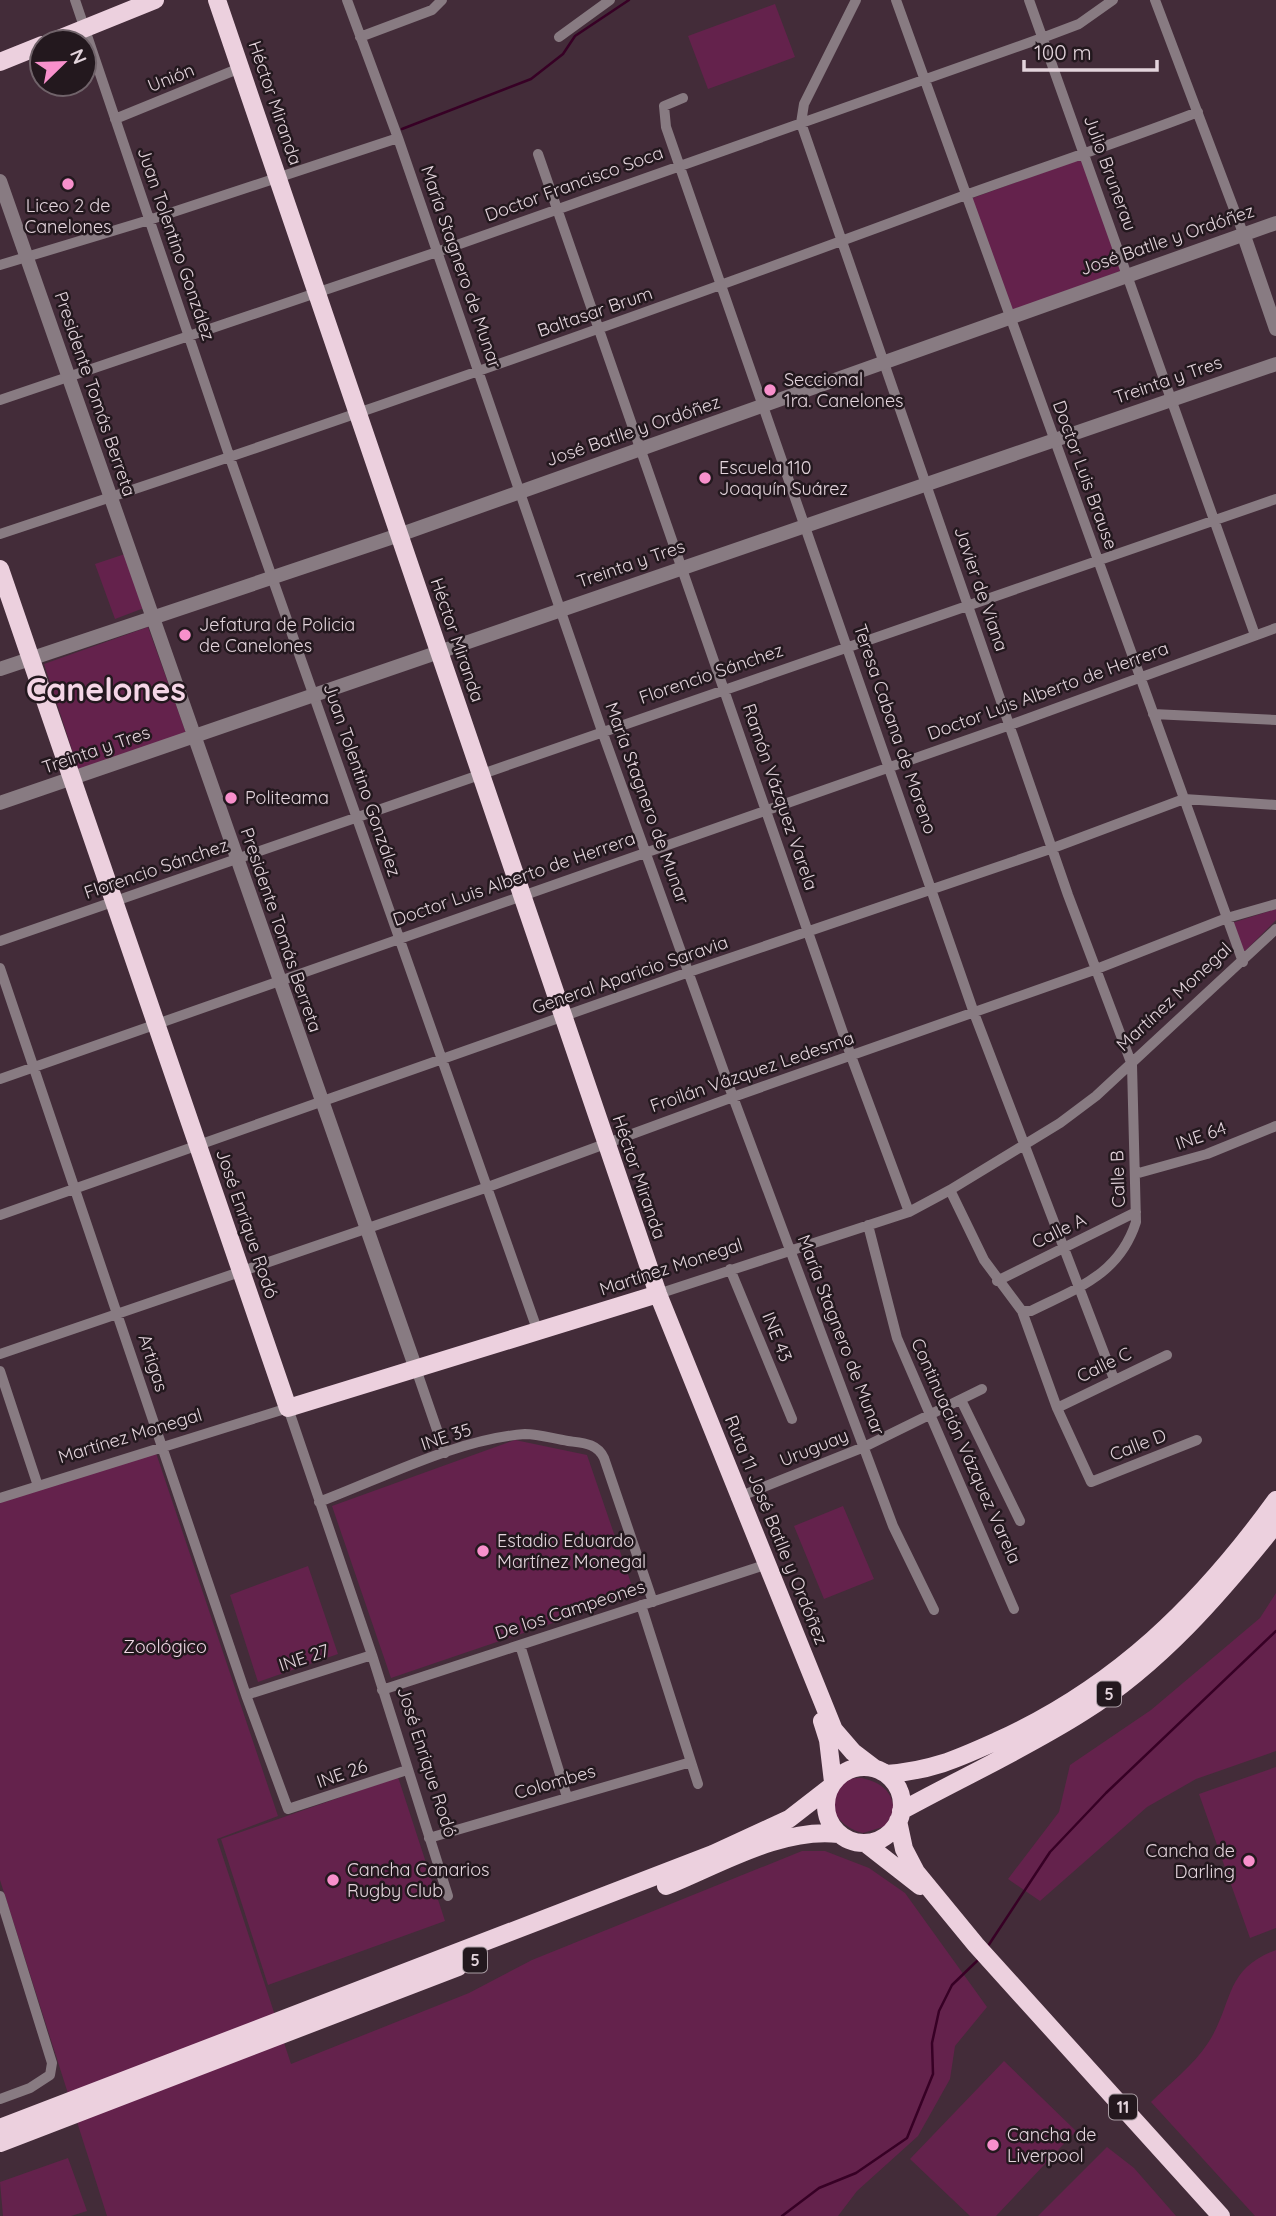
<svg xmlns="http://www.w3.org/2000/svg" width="1276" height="2216" font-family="Quicksand,sans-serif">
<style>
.green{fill:#64224c}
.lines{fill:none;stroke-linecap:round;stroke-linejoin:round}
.stream{stroke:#370025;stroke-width:2.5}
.minor{stroke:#887b82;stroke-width:10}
.tertiary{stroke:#887b82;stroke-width:14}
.trunk{stroke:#ecd0de;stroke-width:18}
.poi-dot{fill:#f890cc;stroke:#23181e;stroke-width:2.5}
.labels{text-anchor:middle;stroke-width:5;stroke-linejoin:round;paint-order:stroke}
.shield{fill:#23181e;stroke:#a99ca3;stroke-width:2}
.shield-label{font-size:16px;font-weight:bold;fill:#e3d4dc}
.street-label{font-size:18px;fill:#e3d4dc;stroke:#23181e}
.poi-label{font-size:18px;fill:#e3d4dc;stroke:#23181e;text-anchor:start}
.park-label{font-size:18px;fill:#f0d8e5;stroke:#23181e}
.town-label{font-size:32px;font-weight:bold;fill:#f5d6e7;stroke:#23181e}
</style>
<rect width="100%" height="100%" fill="#432c39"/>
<!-- green -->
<path class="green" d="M775,4L795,57L708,89L688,36Z
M1083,158L1123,270L1011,311L970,199Z
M125,554L144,608L115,619L95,564Z
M148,627L186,733L79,771L44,664Z
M1276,909V920L1244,952L1232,923Z
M515,1440L587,1455L635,1595L391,1678L332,1506Z
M156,1453L278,1816L217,1839L291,2064L469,1993L532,1960L802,1851H825L869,1868L905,1893L987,2007L955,2046L950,2079L918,2136L857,2191L838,2216H107L0,1880V1502Z
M843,1506L874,1579L824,1599L794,1526Z
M308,1566L338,1654L258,1682L230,1595Z
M1276,1593V1751L1196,1779L1147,1807L1040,1901L1008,1879L1059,1812L1070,1765L1151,1710L1260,1618Z
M1276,1767V1928L1250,1938L1199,1794Z
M398,1777L445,1921L268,1985L221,1839Z
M862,1778C881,1783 892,1790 894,1810L886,1826L863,1833C826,1824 815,1776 862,1778Z
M1276,1950V2216H1255L1151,2102C1169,2084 1194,2065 1208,2043C1234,2003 1223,1970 1276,1950Z
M1004,2061L1076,2131L996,2216H970L910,2159Z
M1107,2147L1134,2168L1176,2216H1038Z
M68,2158L87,2211L71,2216H3L0,2182Z"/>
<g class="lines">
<!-- stream -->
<path class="stream" d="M402,129L531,79L563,54L575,36L629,0
M988,1946L1050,1852L1106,1793L1276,1631
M782,2216L819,2188L856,2173L907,2138L933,2074L932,2043L939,2011L952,1985L978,1960"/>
<!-- minor -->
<path class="minor" d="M75,0L230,458L538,1332
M347,0L398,138L602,731L733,1097L893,1526L934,1610
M856,0L804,104L801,123L1068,895L1132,1065L1136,1222C1119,1275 1077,1288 1031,1311H1022
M896,0L1243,962
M1029,0L1255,635
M1155,0L1243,233
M360,37L432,10L442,0
M559,37L610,0
M683,98L664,106L666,127L974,1013L1114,1379
M115,119L240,68
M538,154L851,1056L909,1212
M0,265L149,220L398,138
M0,400L437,252L1042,38L1079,24L1113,0
M0,534C323,427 644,315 963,196C1041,168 1120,142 1198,112
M1153,714L1276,720
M0,941L1276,499
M0,968L246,1695L288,1809L407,1770
M0,1079L1010,725L1276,628
M1135,1174L1207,1154L1276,1126
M950,1190L984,1260L1022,1311L1057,1408L1091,1482L1197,1440
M0,1215L689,972L1053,848L1184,799L1276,805
M868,1225L897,1338L1014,1609
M730,1269L792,1419
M997,1281L1136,1212
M658,1294L909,1212L950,1190L1060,1123L1096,1096L1276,929
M0,1354L488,1187L733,1097L1094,970L1227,918L1276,904
M416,1369L445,1453
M0,1371L38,1486
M961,1400L1020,1521
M1057,1408L1167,1355
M0,1498L288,1408L372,1655L448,1896
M736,1498L864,1447L982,1389
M319,1502C383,1478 457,1439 525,1434C539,1434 554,1439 568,1441C583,1443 597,1443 604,1458L653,1602
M641,1605L698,1784
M520,1645L567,1797
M382,1690L768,1564
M246,1695L372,1655
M429,1838L691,1762
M0,1896L52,2063L50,2075L30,2088L0,2099"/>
<!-- tertiary -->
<path class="tertiary" d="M0,181L416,1369
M1243,233L1276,329
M0,669L399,535L1276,223
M0,803L1276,364"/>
<!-- trunk -->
<path class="trunk" d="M217,0L658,1294L834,1730L853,1752L874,1768
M51,42L155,0
M0,62L42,45
M0,569L288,1408L658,1294
M822,1721L828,1740L833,1782
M826 1805a38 38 0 1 1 76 0a38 38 0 1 1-76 0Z
M886,1774C931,1771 957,1759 997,1741C1116,1687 1200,1605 1276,1500
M901,1811C961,1778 1025,1749 1083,1712C1160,1664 1220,1594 1276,1524
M898,1821L904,1849L916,1872L976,1945L1221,2216
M865,1843L920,1886
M666,1886C719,1865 781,1827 839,1834
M0,2128L713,1854L789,1819L829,1788
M0,2143L458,1967"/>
</g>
<!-- markers -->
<g class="poi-dot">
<circle cx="68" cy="184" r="7"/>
<circle cx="770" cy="390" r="7"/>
<circle cx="705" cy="478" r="7"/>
<circle cx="185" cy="635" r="7"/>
<circle cx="231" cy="798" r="7"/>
<circle cx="483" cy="1551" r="7"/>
<circle cx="1249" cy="1861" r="7"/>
<circle cx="333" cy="1880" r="7"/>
<circle cx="993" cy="2145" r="7"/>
</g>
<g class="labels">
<!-- shield labels -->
<g class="shield">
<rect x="1097" y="1681.5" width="24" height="25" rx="5"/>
<rect x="463" y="1947.5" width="24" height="25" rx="5"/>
<rect x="1109" y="2094.5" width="28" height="25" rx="5"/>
</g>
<g class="shield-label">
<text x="1109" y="1700">5</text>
<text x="475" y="1966">5</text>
<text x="1123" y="2113">11</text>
</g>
<!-- street labels -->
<g class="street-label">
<text transform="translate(171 78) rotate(-22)" y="6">Unión</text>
<text transform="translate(275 103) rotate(71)" y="6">Héctor Miranda</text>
<text transform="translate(1110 173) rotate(70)" y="6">Julio Brunerau</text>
<text transform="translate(574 184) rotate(-20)" y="6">Doctor Francisco Soca</text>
<text transform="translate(1167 240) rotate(-19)" y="6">José Batlle y Ordóñez</text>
<text transform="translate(176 244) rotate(71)" y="6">Juan Tolentino González</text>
<text transform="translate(461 267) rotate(71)" y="6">María Stagnero de Munar</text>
<text transform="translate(595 312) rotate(-19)" y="6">Baltasar Brum</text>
<text transform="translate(1168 380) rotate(-19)" y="6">Treinta y Tres</text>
<text transform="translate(95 394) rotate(71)" y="6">Presidente Tomás Berreta</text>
<text transform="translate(633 431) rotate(-19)" y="6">José Batlle y Ordóñez</text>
<text transform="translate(1085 475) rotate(70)" y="6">Doctor Luis Brause</text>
<text transform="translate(631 564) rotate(-19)" y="6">Treinta y Tres</text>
<text transform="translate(981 589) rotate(71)" y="6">Javier de Viana</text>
<text transform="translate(457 640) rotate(71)" y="6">Héctor Miranda</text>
<text transform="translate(711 674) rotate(-19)" y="6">Florencio Sánchez</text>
<text transform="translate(1048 691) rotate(-20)" y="6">Doctor Luis Alberto de Herrera</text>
<text transform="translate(895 729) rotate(71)" y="6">Teresa Cabana de Moreno</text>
<text transform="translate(96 750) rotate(-19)" y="6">Treinta y Tres</text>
<text transform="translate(362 780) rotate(71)" y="6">Juan Tolentino González</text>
<text transform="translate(780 797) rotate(71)" y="6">Ramón Vázquez Varela</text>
<text transform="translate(647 803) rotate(70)" y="6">María Stagnero de Munar</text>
<text transform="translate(156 869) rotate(-19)" y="6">Florencio Sánchez</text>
<text transform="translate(514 879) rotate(-19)" y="6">Doctor Luis Alberto de Herrera</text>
<text transform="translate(281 930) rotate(71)" y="6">Presidente Tomás Berreta</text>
<text transform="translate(630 975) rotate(-19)" y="6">General Aparicio Saravia</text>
<text transform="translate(1174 997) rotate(-43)" y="6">Martínez Monegal</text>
<text transform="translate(752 1072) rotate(-19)" y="6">Froilán Vázquez Ledesma</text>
<text transform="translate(1201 1136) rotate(-19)" y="6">INE 64</text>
<text transform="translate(639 1177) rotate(71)" y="6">Héctor Miranda</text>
<text transform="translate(1118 1179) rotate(-92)" y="6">Calle B</text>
<text transform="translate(247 1224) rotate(71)" y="6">José Enrique Rodó</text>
<text transform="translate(1059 1231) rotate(-26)" y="6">Calle A</text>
<text transform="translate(671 1267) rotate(-18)" y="6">Martínez Monegal</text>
<text transform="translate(841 1335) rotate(69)" y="6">María Stagnero de Munar</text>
<text transform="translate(777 1337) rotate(68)" y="6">INE 43</text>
<text transform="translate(153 1363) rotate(72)" y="6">Artigas</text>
<text transform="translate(1104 1365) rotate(-26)" y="6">Calle C</text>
<text transform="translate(130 1436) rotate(-17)" y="6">Martínez Monegal</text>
<text transform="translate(446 1437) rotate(-18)" y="6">INE 35</text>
<text transform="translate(1138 1445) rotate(-21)" y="6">Calle D</text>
<text transform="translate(814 1448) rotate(-22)" y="6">Uruguay</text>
<text transform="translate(966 1451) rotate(66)" y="6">Continuación Vázquez Varela</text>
<text transform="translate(776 1530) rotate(68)" y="6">Ruta 11 José Batlle y Ordóñez</text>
<text transform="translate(570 1610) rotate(-18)" y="6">De los Campeones</text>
<text transform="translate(304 1658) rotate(-18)" y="6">INE 27</text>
<text transform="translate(427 1762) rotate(72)" y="6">José Enrique Rodó</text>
<text transform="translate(342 1774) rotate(-19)" y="6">INE 26</text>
<text transform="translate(555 1782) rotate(-16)" y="6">Colombes</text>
</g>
<!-- poi labels -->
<g class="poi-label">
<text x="68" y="212" text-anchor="middle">Liceo 2 de<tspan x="68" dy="21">Canelones</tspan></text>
<text x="784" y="386">Seccional<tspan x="784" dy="21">1ra. Canelones</tspan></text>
<text x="719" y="474">Escuela 110<tspan x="719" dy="21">Joaquín Suárez</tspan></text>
<text x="199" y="631">Jefatura de Policia<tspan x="199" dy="21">de Canelones</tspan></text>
<text x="245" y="804">Politeama</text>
<text x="497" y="1547">Estadio Eduardo<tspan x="497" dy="21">Martínez Monegal</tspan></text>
<text x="1235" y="1857" text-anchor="end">Cancha de<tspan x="1235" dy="21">Darling</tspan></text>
<text x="347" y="1876">Cancha Canarios<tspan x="347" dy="21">Rugby Club</tspan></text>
<text x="1007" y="2141">Cancha de<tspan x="1007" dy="21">Liverpool</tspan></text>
</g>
<!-- park labels -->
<g class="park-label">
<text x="165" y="1653">Zoológico</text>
</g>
<!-- town labels -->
<g class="town-label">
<text x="106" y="701">Canelones</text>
</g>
</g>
<!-- north arrow -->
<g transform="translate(63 63) rotate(67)"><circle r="33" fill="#23181e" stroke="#70636a" stroke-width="2"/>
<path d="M0-5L12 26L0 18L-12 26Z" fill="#f890cc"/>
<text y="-10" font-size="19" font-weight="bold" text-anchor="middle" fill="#e3d4dc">N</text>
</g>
<!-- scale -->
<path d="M1024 60v10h133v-10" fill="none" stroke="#e3d4dc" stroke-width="3.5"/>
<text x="1034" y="60" font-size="21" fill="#e3d4dc" stroke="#23181e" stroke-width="5" paint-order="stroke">100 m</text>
</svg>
